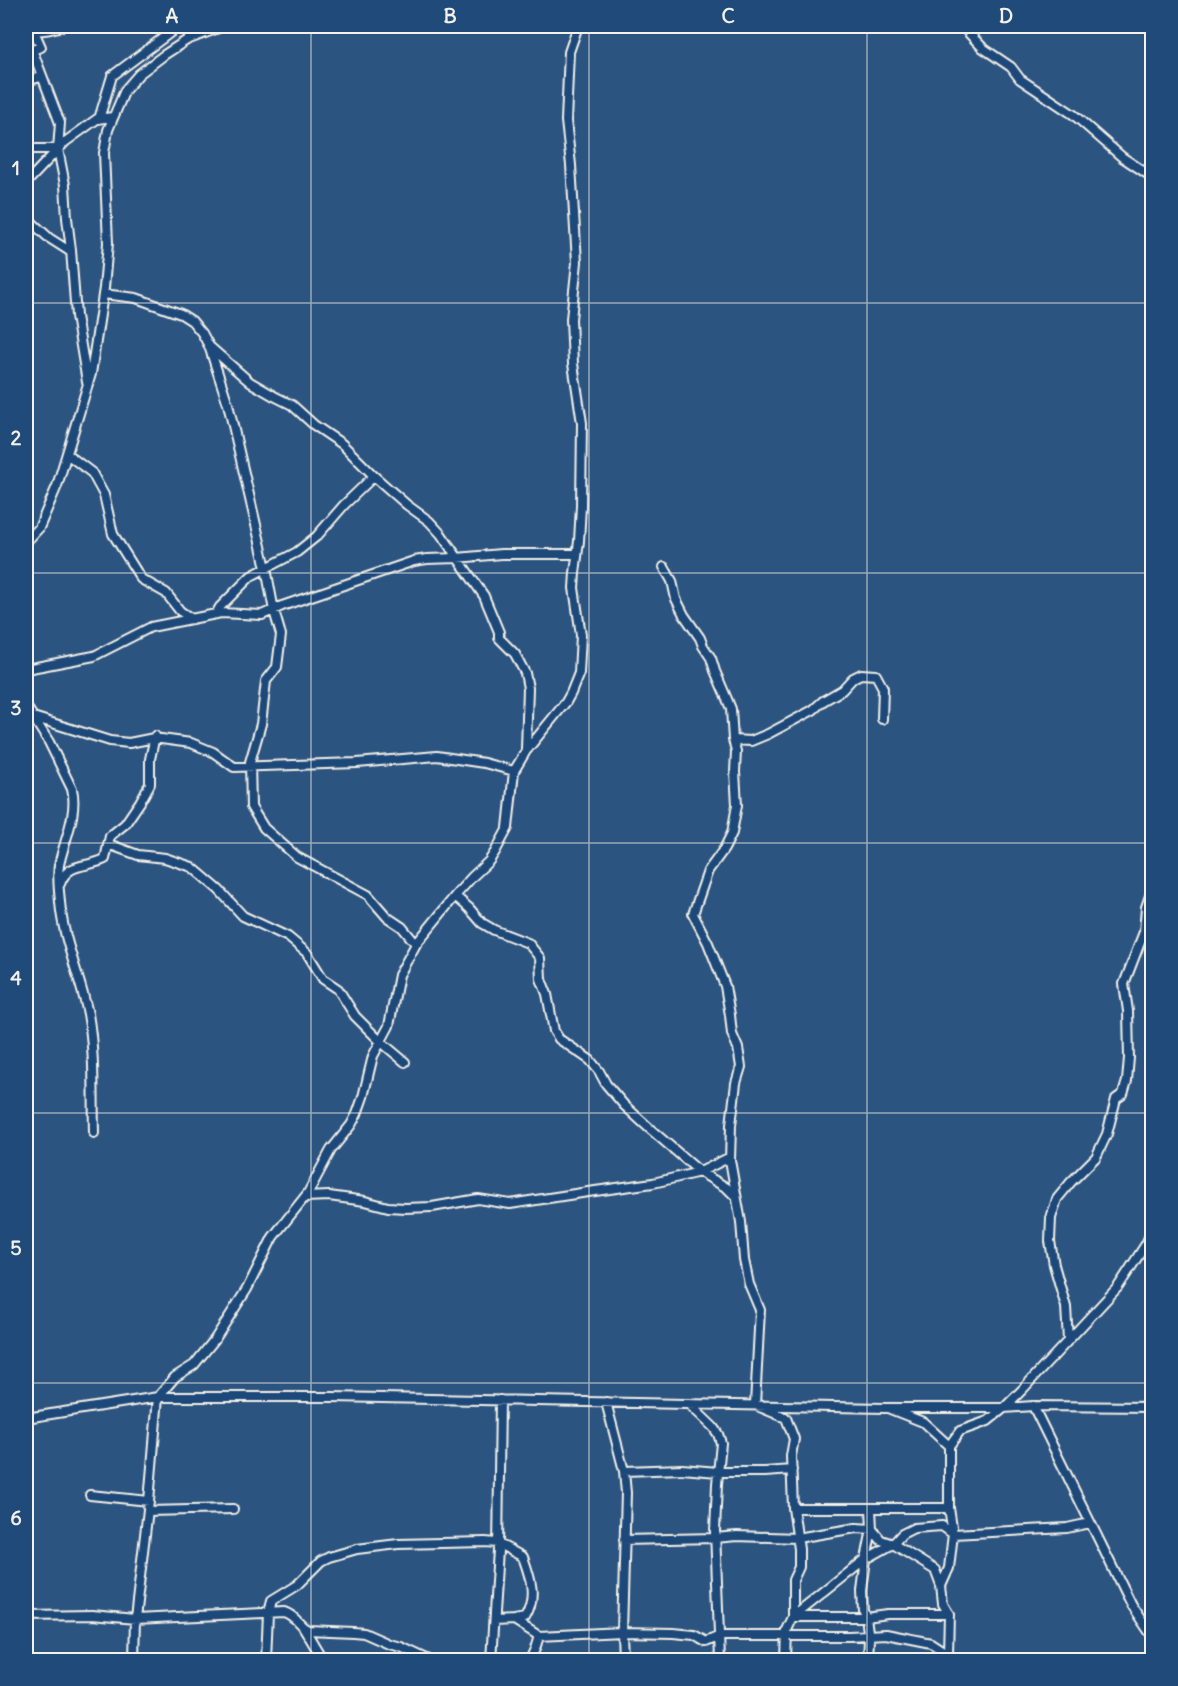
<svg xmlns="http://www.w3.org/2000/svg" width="1178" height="1686" font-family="Delius,sans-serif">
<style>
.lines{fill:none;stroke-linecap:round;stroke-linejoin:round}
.minor-casing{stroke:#f4f1e8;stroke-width:12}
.minor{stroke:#1f4a7a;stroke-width:8}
.grid{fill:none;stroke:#f4f1e8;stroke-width:1.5;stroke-opacity:0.55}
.neatline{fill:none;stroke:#f4f1e8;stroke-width:2}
.grid-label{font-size:20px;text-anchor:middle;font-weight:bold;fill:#f4f1e8}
</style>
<rect width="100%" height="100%" fill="#2c5481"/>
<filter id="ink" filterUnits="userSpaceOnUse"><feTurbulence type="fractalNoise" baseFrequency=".0167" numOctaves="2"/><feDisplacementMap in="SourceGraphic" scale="12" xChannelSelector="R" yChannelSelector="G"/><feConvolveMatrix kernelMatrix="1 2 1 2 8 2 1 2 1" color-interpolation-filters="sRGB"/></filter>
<g filter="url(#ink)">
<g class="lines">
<defs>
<path id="minor" d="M962,26L983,48L1011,67L1020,79L1074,115L1122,157L1152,177
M26,29C39,32 49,30 62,26
M34,31L41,47L32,50L33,52L60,123L58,149L65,185L67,218L71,250L76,316L87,382
M26,81L41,77
M99,119L112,76L179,26
M26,149H58
M26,183L65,142L97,119L113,117
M26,217L49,238L71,252
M103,294L136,298L181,314L192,321L202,333L209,346L228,404L266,568L274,611L281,635L277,667L266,681L261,724L250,762L251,807L264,828L297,857L368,895L387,917L402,927L416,944
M210,347L250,382L274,396L292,405L314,425L342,444L374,476L407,505L429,521L441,534L484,596L499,632V638L515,654L525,673L528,688L526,749
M67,454L92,473L104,495L113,534L138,574L141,579L166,593L180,611L192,619
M26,542L39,528L57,486L91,374L104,288L108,243L104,153L108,130L125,90L139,74L164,55L187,40L224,26
M664,567L672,581L676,599L684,615L700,638L703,646L711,658L715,671L727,699L731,709L733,740L736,751L735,772L737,805L732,833L724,849L708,871L693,914L708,943L725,986L730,1015L732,1034L738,1048L741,1067L736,1083L731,1125L730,1160L741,1222L744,1260L749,1284L760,1310L755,1405L786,1418L794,1439L791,1456L793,1508L799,1549V1567L793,1580V1617L787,1630L786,1660
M216,614L220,607L251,576L297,552L317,536L344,505L374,476
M26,669L94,656L151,627L221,613L262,615L282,606L414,561L427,559L457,558L501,554H577
M26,706L49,742L72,789C78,814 64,841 59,865C57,877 59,890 60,902C63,940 80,976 88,1014C95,1053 93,1094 94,1133
M33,717L110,741L129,743L154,738L191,743L213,752L234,767L357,763L437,756L484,763L514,771
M733,740L751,741L768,734L813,710L823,701L842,690L853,678L861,674L876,675L883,688L882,719
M108,844L138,855L165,858L192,867L219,890L243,916L288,937L307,953L323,979L338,989L355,1016L380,1041L405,1062
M60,884C67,862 87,868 105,859L110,836L125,824L140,802L150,784V759L155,736
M455,896L469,908L482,923L494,930L528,943L540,958L541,979L547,994L554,1031L559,1039L590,1060L599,1071L606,1084L624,1105L649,1128L700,1172L727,1188L735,1196
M305,1197L329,1196L365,1201L388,1207L405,1208L432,1207L478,1199L510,1204L588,1192L653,1183L700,1172L730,1157
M1068,1340L1066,1307L1054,1265L1050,1241L1051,1218L1057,1199L1071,1182L1096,1157L1107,1134L1116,1099L1123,1094L1127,1081L1129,1058L1128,1011L1124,984L1144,932L1146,907L1152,890
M606,1402L624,1471L626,1493L622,1632L623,1660
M689,1404L713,1427L718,1434L721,1443L717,1484L715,1531L720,1660
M1033,1406L1131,1605L1152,1636
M890,1409L923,1422L949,1446V1508L953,1534L949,1568L941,1586L943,1604L949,1614L948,1654L946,1660
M26,1418L158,1397H332L885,1408H1004L1033,1406L1152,1407
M949,1446L960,1431L988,1421L1004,1408L1022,1390L1118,1287L1146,1244L1152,1230
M624,1471L682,1469L718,1472H765L792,1470
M90,1495L149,1501
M793,1508H949
M148,1511L233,1509
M624,1540L715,1538L737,1536L797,1538L856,1528L872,1529L881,1540L893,1544L935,1570L941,1586
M26,1616L92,1615L135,1619L284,1612C298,1617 297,1625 308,1630L353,1632L364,1633L389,1644L401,1647L429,1660
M793,1617L866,1559L893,1544L902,1534L914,1528L942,1526L953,1534L1067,1528L1090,1523
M793,1617H866L888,1614H949
M494,1621L514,1620L539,1636
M304,1628L323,1660
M134,1660L135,1619L149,1501L158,1397L175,1377L194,1365L215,1339L247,1289L273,1237L308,1193L331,1150L351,1125L357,1114L363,1097L373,1056L389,1026L399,975L416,944L455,896L472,877L489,861L495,852L508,828L514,771L526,751L566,702L571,693L579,673L581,635L574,588L575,573L579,541L581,506L582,423L573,364L571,319L577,262L571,165L566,121L569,52L578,26
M266,1660L268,1613L271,1601L297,1585L321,1561L329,1557L357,1549L398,1544L485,1542L497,1543L523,1557C531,1579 537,1598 525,1618L514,1620
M491,1660L498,1550L500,1400
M530,1660L535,1649L539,1636L622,1632L673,1633L694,1635L706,1642L720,1636H849L886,1634L931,1643L948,1654
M868,1660L869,1639L866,1617L863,1610L862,1591L866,1559L872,1529L871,1508"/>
</defs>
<!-- minor casing -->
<use href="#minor" class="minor-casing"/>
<!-- minor -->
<use href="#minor" class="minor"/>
</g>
</g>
<!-- grid -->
<path class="grid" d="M311,26V1660M589,26V1660M867,26V1660M26,303H1152M26,573H1152M26,843H1152M26,1113H1152M26,1383H1152"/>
<!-- margin -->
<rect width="1178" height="1686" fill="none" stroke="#1f4a7a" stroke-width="66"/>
<rect x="33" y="33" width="1112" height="1620" class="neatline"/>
<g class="grid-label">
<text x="172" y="23">A</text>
<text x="450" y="23">B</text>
<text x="728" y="23">C</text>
<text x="1006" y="23">D</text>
<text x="16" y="175">1</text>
<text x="16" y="445">2</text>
<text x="16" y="715">3</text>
<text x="16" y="985">4</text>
<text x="16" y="1255">5</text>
<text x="16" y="1525">6</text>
</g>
</svg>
